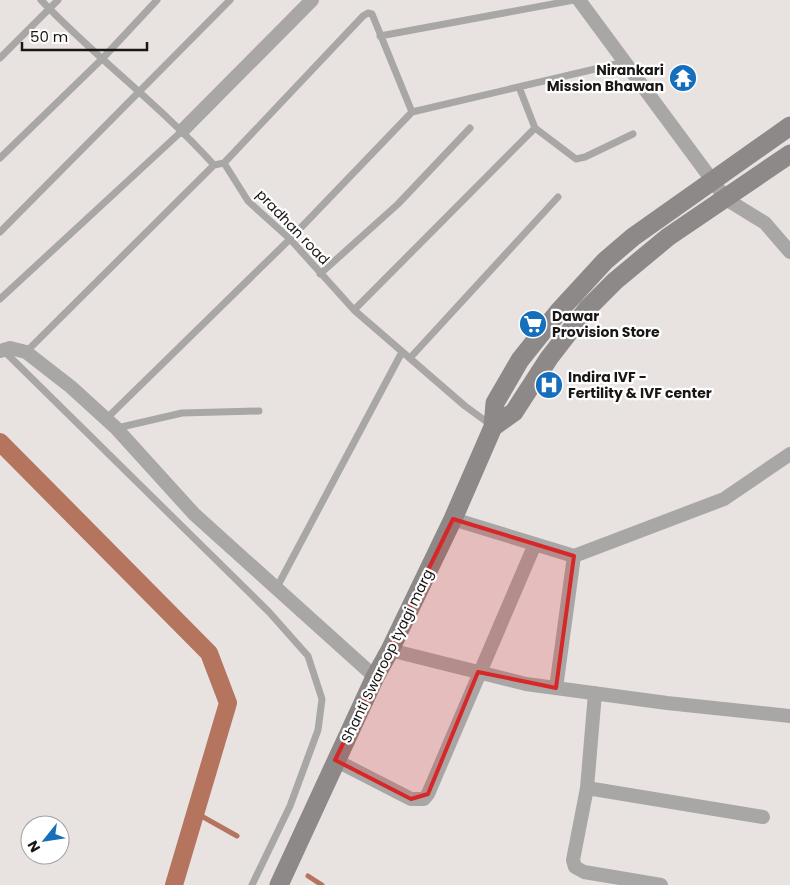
<svg xmlns="http://www.w3.org/2000/svg" width="790" height="885" font-family="Poppins,sans-serif">
<style>
.lines{fill:none;stroke-linecap:round;stroke-linejoin:round}
.stream{stroke:#b4745d;stroke-width:5}
.canal{stroke:#b4745d;stroke-width:18}
.lane{stroke:#a9a7a6;stroke-width:7}
.street{stroke:#a9a7a6;stroke-width:14}
.secondary{stroke:#8d8988;stroke-width:19}
.marked{fill:#d62828;fill-opacity:0.2;stroke:#d62828;stroke-width:4;stroke-linejoin:round}
.labels{text-anchor:middle;stroke-width:4.5;stroke-linejoin:round;paint-order:stroke}
.poi-label{font-size:14px;font-weight:bold;fill:#191716;stroke:#fff;text-anchor:start}
.street-label{font-size:14px;fill:#191716;stroke:#fff}
</style>
<rect width="100%" height="100%" fill="#e8e3e1"/>
<g class="lines">
<!-- stream -->
<path class="stream" d="M196,813L237,836
M308,876L322,885"/>
<!-- canal -->
<path class="canal" d="M0,442L209,653L228,703L174,885"/>
<!-- lane -->
<path class="lane" d="M41,0C96,58 161,106 214,165L224,163L248,201L290,239L354,310L465,406L491,425
M380,36L574,0
M0,58L58,0
M412,112L625,62
M535,128L576,159L585,157L633,134
M0,158L103,58L157,0
M0,232L230,0
M320,274L398,204L470,128
M0,299L183,130
M354,310L535,128L519,87
M3,350L269,612L308,656L322,699L318,730L290,806L252,885
M26,352L214,165
M410,358L558,197
M106,419L290,239L412,112L372,14L368,13L363,16L224,163
M117,428L182,413L259,411
M276,589L402,352"/>
<!-- street -->
<path class="street" d="M579,0L726,199L765,223L790,252
M183,130L312,0
M0,351L10,348L26,352L71,387L116,428L194,514L375,677
M453,519L574,556L724,499L790,454
M390,650L526,684L667,703L790,716
M556,688L574,556
M595,693L587,788L573,860L575,867L584,872L661,885
M335,760L411,799H424L428,794L535,544
M587,788L763,817"/>
<!-- secondary -->
<path class="secondary" d="M493,427L514,412L549,358L587,309L615,281L668,237L790,154
M279,885L375,677L390,650L453,519L493,427L495,403L520,360L559,311L605,261L633,237L790,126"/>
</g>
<!-- marked area -->
<path class="marked" d="M453,519L574,556L556,688L478,672L428,794L411,799L335,760Z"/>
<!-- icons -->
<defs>
<symbol id="temple-disc" viewBox="-11 -11 22 22"><circle r="9.5" fill="#156fbc" stroke="#fff"/><path d="M0-6L5-2H3V0L6.5 2.5H4V6H1.5V3h-3V6H-4V2.5H-6.5L-3 0V-2H-5Z" fill="#fff"/></symbol>
<symbol id="supermarket-disc" viewBox="-11 -11 22 22"><circle r="9.5" fill="#156fbc" stroke="#fff"/><path d="M-6-5.5h2.5l.6 2H6L4.5 2H-2.5L-4.4-4H-6ZM-1.5 3.2a1.3 1.3 0 1 0 .1 0ZM3 3.2a1.3 1.3 0 1 0 .1 0Z" fill="#fff"/></symbol>
<symbol id="hospital-disc" viewBox="-11 -11 22 22"><circle r="9.5" fill="#156fbc" stroke="#fff"/><path d="M-5-5h3v3.5h4V-5h3V5h-3V1.5h-4V5h-3Z" fill="#fff"/></symbol>
</defs>
<g fill-rule="evenodd">
<use href="#temple-disc" x="667" y="62" width="32" height="32"/>
<use href="#supermarket-disc" x="517" y="308" width="32" height="32"/>
<use href="#hospital-disc" x="533" y="369" width="32" height="32"/>
</g>
<g class="labels">
<!-- poi labels -->
<g class="poi-label">
<text x="664" y="75" text-anchor="end">Nirankari<tspan x="664" dy="16">Mission Bhawan</tspan></text>
<text x="552" y="321">Dawar<tspan x="552" dy="16">Provision Store</tspan></text>
<text x="568" y="382">Indira IVF -<tspan x="568" dy="16">Fertility &amp; IVF center</tspan></text>
</g>
<!-- street labels -->
<g class="street-label">
<text transform="translate(293 227) rotate(46)" y="5">pradhan road</text>
<text transform="translate(387 656) rotate(-64)" y="5">Shanti Swaroop tyagi marg</text>
</g>
</g>
<!-- north arrow -->
<g transform="translate(45 840) rotate(240)"><circle r="24" fill="#ffffff" stroke="#a3a2a2"/>
<path d="M0-4L9 19L0 12L-9 19Z" fill="#156fbc"/>
<text y="-8" font-size="14" font-weight="bold" text-anchor="middle" fill="#191716">N</text>
</g>
<!-- scale -->
<path d="M22 42v8h125v-8" fill="none" stroke="#191716" stroke-width="2.5"/>
<text x="30" y="42" font-size="15" fill="#191716" stroke="#ffffff" stroke-width="4" paint-order="stroke">50 m</text>
</svg>
